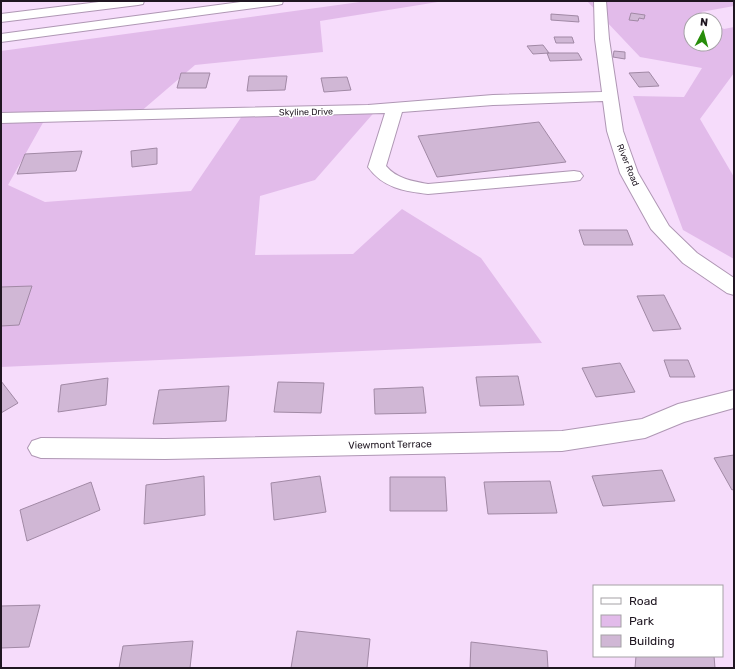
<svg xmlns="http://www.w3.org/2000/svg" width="735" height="669" font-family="Rubik,sans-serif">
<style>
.green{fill:#e2bbea}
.building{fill:#d0b7d5;stroke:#a189a5}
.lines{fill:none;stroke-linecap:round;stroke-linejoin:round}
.minor-casing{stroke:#af97b4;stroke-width:2}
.highway-casing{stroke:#af97b4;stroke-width:2}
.minor{fill:#fff;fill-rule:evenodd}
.highway{fill:#fff;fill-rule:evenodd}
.labels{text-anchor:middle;stroke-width:3;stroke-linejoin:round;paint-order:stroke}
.far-street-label{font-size:9px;fill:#1f1621;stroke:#fff}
.street-label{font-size:10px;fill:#1f1621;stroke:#fff}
</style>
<rect width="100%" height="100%" fill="#f6dcfb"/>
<!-- green -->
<path class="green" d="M367,1H444L320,21L323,52L195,65L132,119H45L8,185L45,202L191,191L242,116L378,108L315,180L260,196L255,255L353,254L402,209L481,258L542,343L1,367V51Z
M587,1H734V6L701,12L711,20H691V44H715V23L724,29L734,27V73L700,119L734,177V259L683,230L633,96L684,97L702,68L640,57Z"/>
<!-- building -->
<path class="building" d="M631,13L645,15L644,19L639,18L638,21L629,20Z
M551,14L578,16L579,22L551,20Z
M554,37H572L574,43H556Z
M543,45L549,53L533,54L527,46Z
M614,51L625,52V59L613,57Z
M547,53H578L582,60L550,61Z
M649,72L659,86L639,87L629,73Z
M181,73H210L206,88H177Z
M249,76H287L285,90L247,91Z
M347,77L351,90L324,92L321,78Z
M539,122L566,162L437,177L418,136Z
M157,148V164L132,167L131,151Z
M82,151L76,171L17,174L25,154Z
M579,230H627L633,245H584Z
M32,286L19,325L1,326V287Z
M664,295L681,329L653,331L637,296Z
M664,360H688L695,377H670Z
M620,363L635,392L596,397L582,368Z
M518,376L524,405L480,406L476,377Z
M108,378L106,405L58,412L61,385Z
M1,381L18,403L1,413Z
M278,382L324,383L321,413L274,412Z
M229,386L226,421L153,424L159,390Z
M423,387L426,413L375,414L374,389Z
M734,455V489L732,490L714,458Z
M662,470L675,501L603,506L592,476Z
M204,476L205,515L144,524L146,485Z
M320,476L326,512L274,520L271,483Z
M390,477H445L447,511H390Z
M550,481L557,513L488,514L484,482Z
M91,482L100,510L27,541L20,510Z
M40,605L29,647L1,648V606Z
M297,631L370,639L367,668H291Z
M193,641L190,668H119L123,646Z
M471,642L547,651L548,668H470Z
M636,656H714L715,668H635Z"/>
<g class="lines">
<defs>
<path id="minor" d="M594,1H606L609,39L623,131L638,173L669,226L697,253L734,278V295L727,293L683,263L651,229L620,173L607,131L603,101L493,105L402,112L386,166C397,179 412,181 428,184L574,171L580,172L583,176L580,180L574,181L428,194C404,191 383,188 368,167L385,113L1,123V113L368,105L493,95L602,92L595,39Z
M734,390V408L684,422L645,438L562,451L165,459L41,458L32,455L28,448L32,441L41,438L165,439L562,431L642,419L678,404Z"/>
<path id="highway" d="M107,1H144L143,4L138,5L1,22V14Z
M248,1H283L282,4L277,5L1,42V34Z"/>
</defs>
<!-- minor casing -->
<use href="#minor" class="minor-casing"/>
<!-- highway casing -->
<use href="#highway" class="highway-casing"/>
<!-- minor -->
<use href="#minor" class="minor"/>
<!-- highway -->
<use href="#highway" class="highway"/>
</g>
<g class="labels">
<!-- far-street labels -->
<g class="far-street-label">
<text transform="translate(306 112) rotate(-1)" y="3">Skyline Drive</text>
<text transform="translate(628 165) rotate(68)" y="3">River Road</text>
</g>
<!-- street labels -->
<g class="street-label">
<text transform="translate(390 444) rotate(-1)" y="4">Viewmont Terrace</text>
</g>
</g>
<!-- border -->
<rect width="735" height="669" fill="none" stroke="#1f1621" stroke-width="4"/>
<!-- legend -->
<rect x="593" y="585" width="130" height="72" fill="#ffffff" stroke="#a5a2a6"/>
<rect x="601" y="598" width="20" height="6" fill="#ffffff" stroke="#a5a2a6"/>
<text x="629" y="605" font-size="12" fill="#1f1621">Road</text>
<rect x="601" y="615" width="20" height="12" fill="#e2bbea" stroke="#a5a2a6"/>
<text x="629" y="625" font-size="12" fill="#1f1621">Park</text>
<rect x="601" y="635" width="20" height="12" fill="#d0b7d5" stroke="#a5a2a6"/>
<text x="629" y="645" font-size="12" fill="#1f1621">Building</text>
<!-- north arrow -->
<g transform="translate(703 32) rotate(6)"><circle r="19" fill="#ffffff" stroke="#a5a2a6"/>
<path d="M0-3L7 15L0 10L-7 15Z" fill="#278d0a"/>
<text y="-6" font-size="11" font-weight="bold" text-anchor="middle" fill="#1f1621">N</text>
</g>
</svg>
